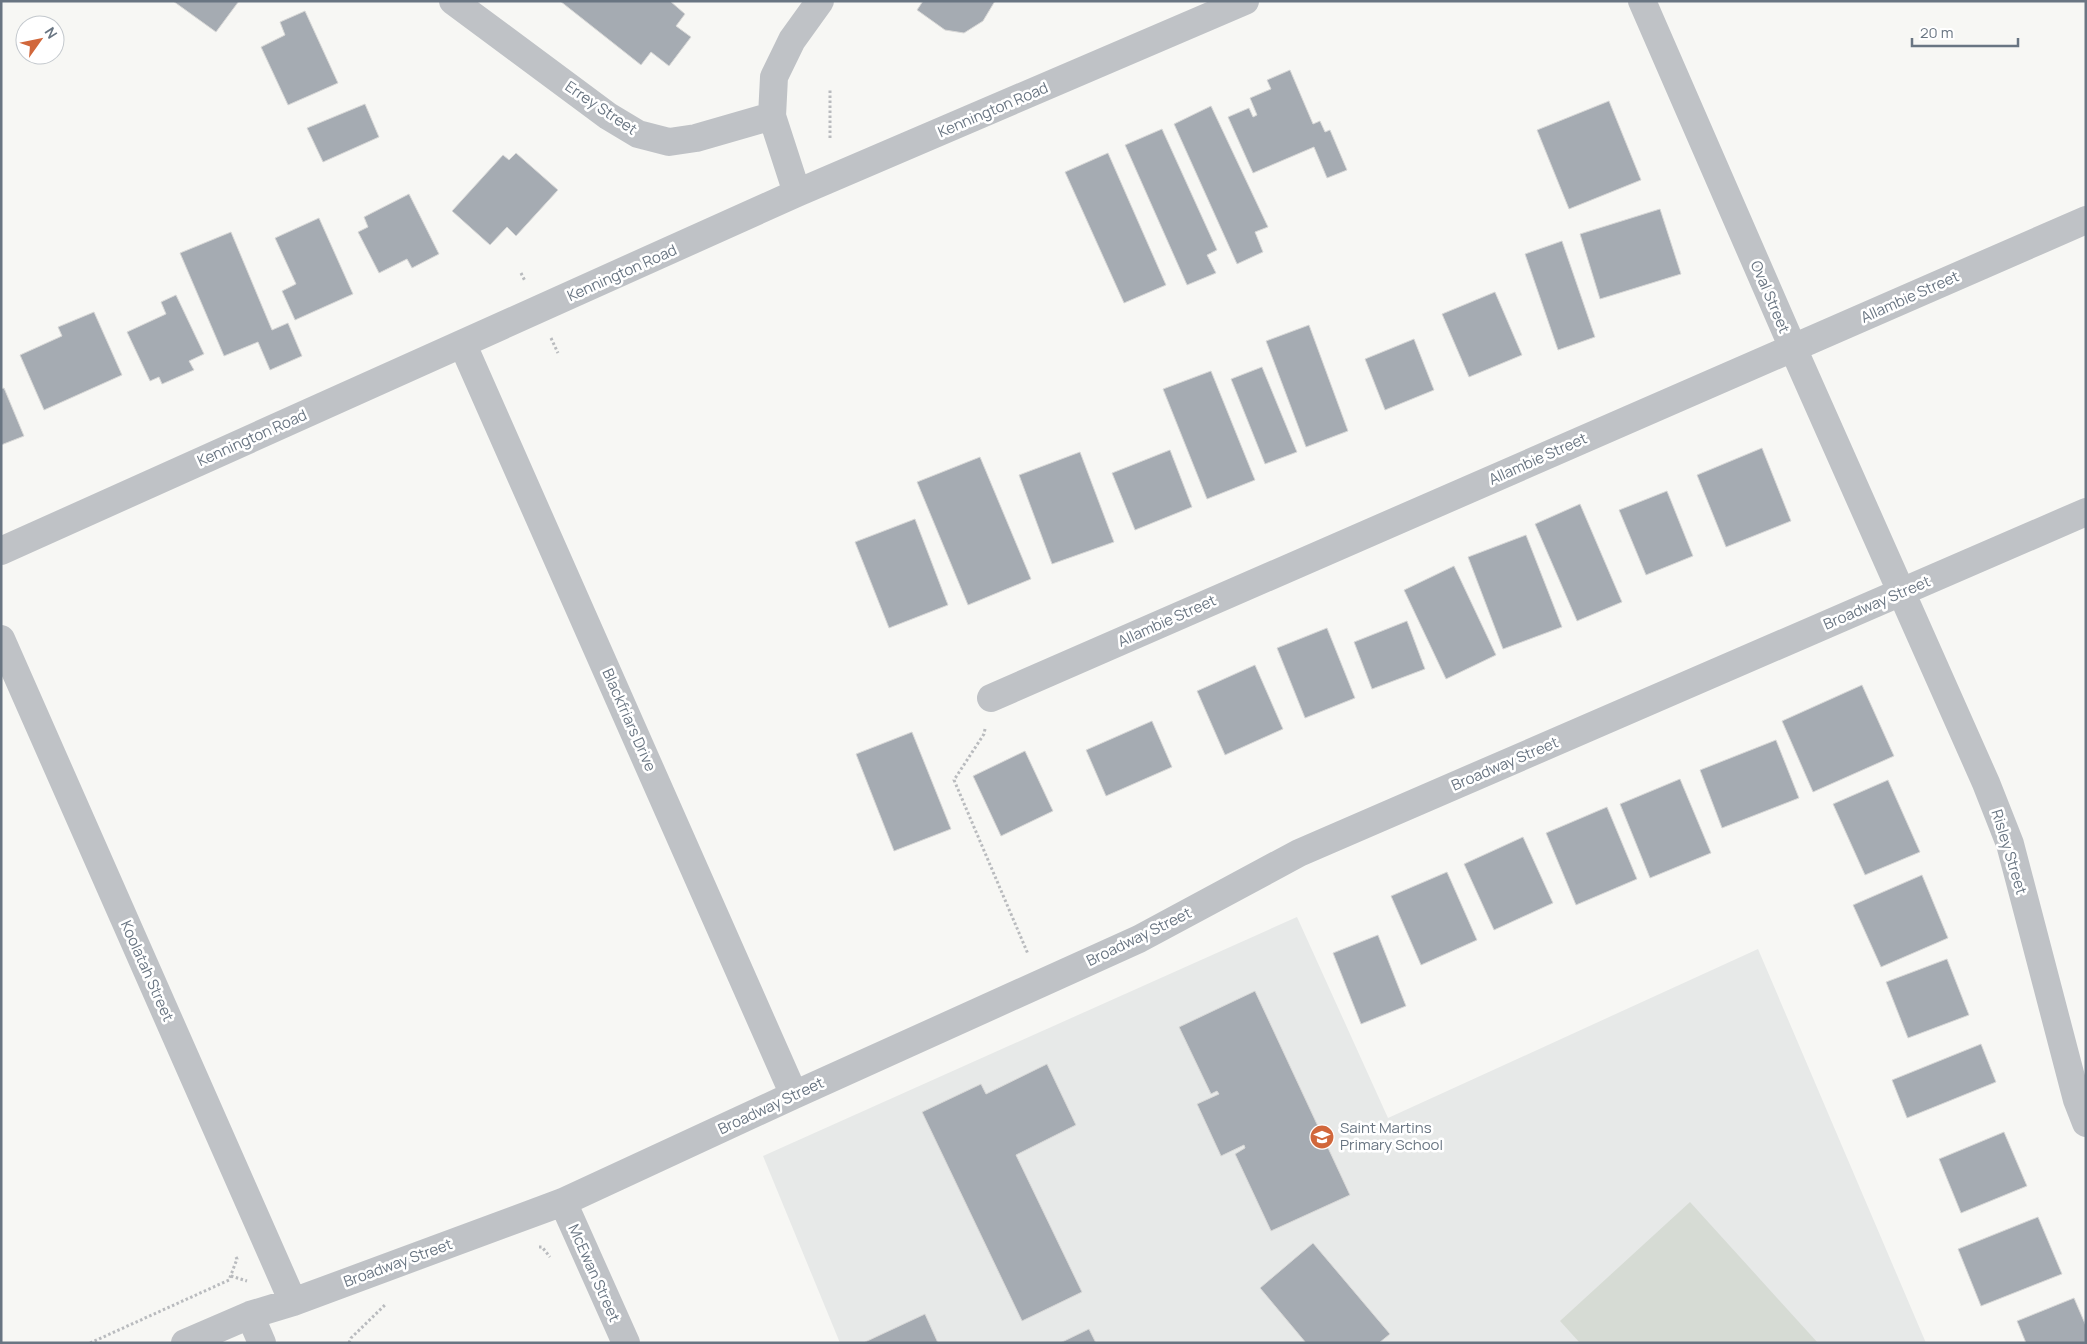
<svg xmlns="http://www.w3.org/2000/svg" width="2087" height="1344" font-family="Manrope,sans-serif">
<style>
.built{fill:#e7e9e8}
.green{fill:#d6dbd4}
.building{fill:#a5abb2;stroke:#d8d8d7}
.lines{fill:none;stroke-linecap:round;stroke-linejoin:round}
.path{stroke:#b9bbbe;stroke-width:3;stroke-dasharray:2.5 2.5;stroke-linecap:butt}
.street{stroke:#bfc2c6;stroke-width:28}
.labels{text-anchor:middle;stroke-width:5;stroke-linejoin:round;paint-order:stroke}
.street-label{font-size:15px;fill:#697582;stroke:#fff}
.poi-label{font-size:15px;fill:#697582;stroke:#fff;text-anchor:start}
</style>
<rect width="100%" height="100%" fill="#f7f7f4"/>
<!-- built -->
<path class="built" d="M1297,917L1388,1118L1758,949L1926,1343H840L763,1156Z"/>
<!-- green -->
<path class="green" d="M1690,1202L1818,1343H1580L1560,1321Z"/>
<!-- building -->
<path class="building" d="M173,1H239L216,32Z
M560,1H670L685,14L676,26L691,37L669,66L651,52L641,65Z
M923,1H995L983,21L964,33L945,30L917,10Z
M305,11L338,83L288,105L261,47L285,35L280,22Z
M1290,70L1313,124L1320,121L1325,132L1330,130L1347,170L1327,178L1314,147L1253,173L1228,117L1249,108L1253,117L1257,115L1250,98L1271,89L1267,80Z
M1609,101L1641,180L1569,209L1537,130Z
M365,104L379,137L323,162L307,128Z
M1211,106L1268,227L1255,232L1263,252L1237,264L1174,124Z
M1162,129L1217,250L1207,255L1216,273L1187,285L1125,145Z
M516,153L558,190L516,236L507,227L490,245L452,211L503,155L509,160Z
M1108,153L1166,285L1124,303L1065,172Z
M409,194L439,254L412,268L407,259L379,273L358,232L368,227L364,217Z
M1660,209L1681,274L1600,299L1580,234Z
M319,218L353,294L295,320L282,291L296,284L275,238Z
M231,232L272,330L288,323L302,356L270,370L258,342L224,356L180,253Z
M1562,241L1595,337L1558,350L1525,254Z
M1495,292L1522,355L1469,377L1442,314Z
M176,295L204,354L189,361L194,370L162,384L159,377L150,381L127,332L166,314L161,302Z
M94,312L122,375L44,410L20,355L62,336L58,327Z
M1309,325L1348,431L1306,447L1266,341Z
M1414,339L1434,390L1385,410L1365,359Z
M1262,367L1297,452L1265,464L1231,379Z
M1211,371L1255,480L1207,499L1163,389Z
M4,388L24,436L1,445V389Z
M1762,448L1791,521L1726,547L1697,475Z
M1170,450L1192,507L1135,530L1112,473Z
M1080,452L1114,542L1052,564L1019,475Z
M980,457L1031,579L968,605L917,482Z
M1667,491L1693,556L1646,575L1619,510Z
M1580,504L1622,602L1577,621L1535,524Z
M915,519L948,605L889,628L855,542Z
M1526,535L1562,627L1503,649L1468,557Z
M1454,566L1496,655L1446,679L1404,590Z
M1407,621L1425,669L1372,689L1354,642Z
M1327,628L1355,698L1305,718L1277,648Z
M1255,665L1283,729L1225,755L1197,691Z
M1862,685L1894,756L1813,792L1782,721Z
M1152,721L1172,767L1106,796L1086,750Z
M912,732L951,829L894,851L856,754Z
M1776,740L1799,798L1722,828L1700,770Z
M1025,751L1053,811L1001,836L973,776Z
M1680,779L1711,853L1650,878L1620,804Z
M1888,780L1920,852L1865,875L1833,804Z
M1607,807L1637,879L1576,905L1546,833Z
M1523,837L1553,903L1494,930L1464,864Z
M1447,872L1477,940L1421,965L1391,896Z
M1922,875L1948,938L1881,967L1853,905Z
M1378,935L1406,1006L1361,1024L1333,953Z
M1947,959L1969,1015L1908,1038L1886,982Z
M1255,991L1350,1195L1271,1231L1235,1154L1245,1148L1244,1145L1221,1156L1197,1104L1219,1094L1217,1091L1211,1094L1179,1027Z
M1981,1044L1996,1082L1907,1118L1892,1080Z
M1047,1064L1076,1125L1016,1155L1082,1292L1022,1321L922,1112L981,1084L986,1094Z
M2004,1132L2027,1186L1961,1213L1939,1159Z
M2038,1217L2062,1274L1981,1306L1958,1249Z
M1313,1243L1390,1334L1379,1343H1306L1260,1288Z
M2074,1298L2086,1326V1343H2026L2017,1321Z
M925,1314L938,1343H866L865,1342Z
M1089,1329L1096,1343H1060Z"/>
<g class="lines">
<!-- path -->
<path class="path" d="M830,138V89
M521,273L525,281
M551,338L558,353
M985,729L984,734L954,780L1028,954
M539,1247H542L550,1257
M231,1276L247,1281
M90,1343L229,1280L237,1259L236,1257
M349,1343L351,1338L386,1304"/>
<!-- street -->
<path class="street" d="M453,1L608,116L638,134L669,142L696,138L772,116
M1642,1L1793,348L1986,783L2010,844L2077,1100L2086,1123
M797,193L772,116L774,77L792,40L820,1
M463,345L794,1095
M1,551L797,193L1245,1
M1,639L293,1302
M991,698L2086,220
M563,1202L626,1343
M250,1315L262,1343
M185,1343L250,1315L293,1302L563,1202L794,1095L1139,939L1299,853L2086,512"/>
</g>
<!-- icons -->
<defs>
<symbol id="school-disc" viewBox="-11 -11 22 22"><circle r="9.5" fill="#d1673b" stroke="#fff"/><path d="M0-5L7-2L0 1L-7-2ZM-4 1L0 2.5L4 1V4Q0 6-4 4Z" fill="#fff"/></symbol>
</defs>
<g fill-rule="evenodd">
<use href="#school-disc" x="1308" y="1123" width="28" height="28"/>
</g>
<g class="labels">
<!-- street labels -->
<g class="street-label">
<text transform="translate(601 108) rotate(34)" y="5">Errey Street</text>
<text transform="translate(993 110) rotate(-23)" y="5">Kennington Road</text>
<text transform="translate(622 273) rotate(-24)" y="5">Kennington Road</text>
<text transform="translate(1770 297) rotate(67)" y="5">Oval Street</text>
<text transform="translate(1910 297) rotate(-24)" y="5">Allambie Street</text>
<text transform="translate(252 438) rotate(-24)" y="5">Kennington Road</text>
<text transform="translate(1538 459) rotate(-24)" y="5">Allambie Street</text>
<text transform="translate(1877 603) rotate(-23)" y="5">Broadway Street</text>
<text transform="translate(1167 621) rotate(-24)" y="5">Allambie Street</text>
<text transform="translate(629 720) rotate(66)" y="5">Blackfriars Drive</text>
<text transform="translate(1505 764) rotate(-23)" y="5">Broadway Street</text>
<text transform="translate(2009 852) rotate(73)" y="5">Risley Street</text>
<text transform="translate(1139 937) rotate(-26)" y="5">Broadway Street</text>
<text transform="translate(147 971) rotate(66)" y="5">Koolatah Street</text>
<text transform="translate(771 1106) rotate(-25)" y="5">Broadway Street</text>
<text transform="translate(398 1263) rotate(-20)" y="5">Broadway Street</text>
<text transform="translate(594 1273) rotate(66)" y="5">McEwan Street</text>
</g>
<!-- poi labels -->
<g class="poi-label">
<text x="1340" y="1133">Saint Martins<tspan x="1340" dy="17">Primary School</tspan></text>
</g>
</g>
<!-- border -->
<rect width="2087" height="1344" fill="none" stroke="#697582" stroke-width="5"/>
<!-- north arrow -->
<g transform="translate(40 40) rotate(57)"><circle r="24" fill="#ffffff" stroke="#c3c8cd"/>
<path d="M0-4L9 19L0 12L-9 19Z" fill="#d1673b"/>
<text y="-8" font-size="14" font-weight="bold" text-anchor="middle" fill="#697582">N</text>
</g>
<!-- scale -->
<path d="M1912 38v8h106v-8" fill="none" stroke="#697582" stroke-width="2.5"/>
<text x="1920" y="38" font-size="15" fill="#697582" stroke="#ffffff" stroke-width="4" paint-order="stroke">20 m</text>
</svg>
